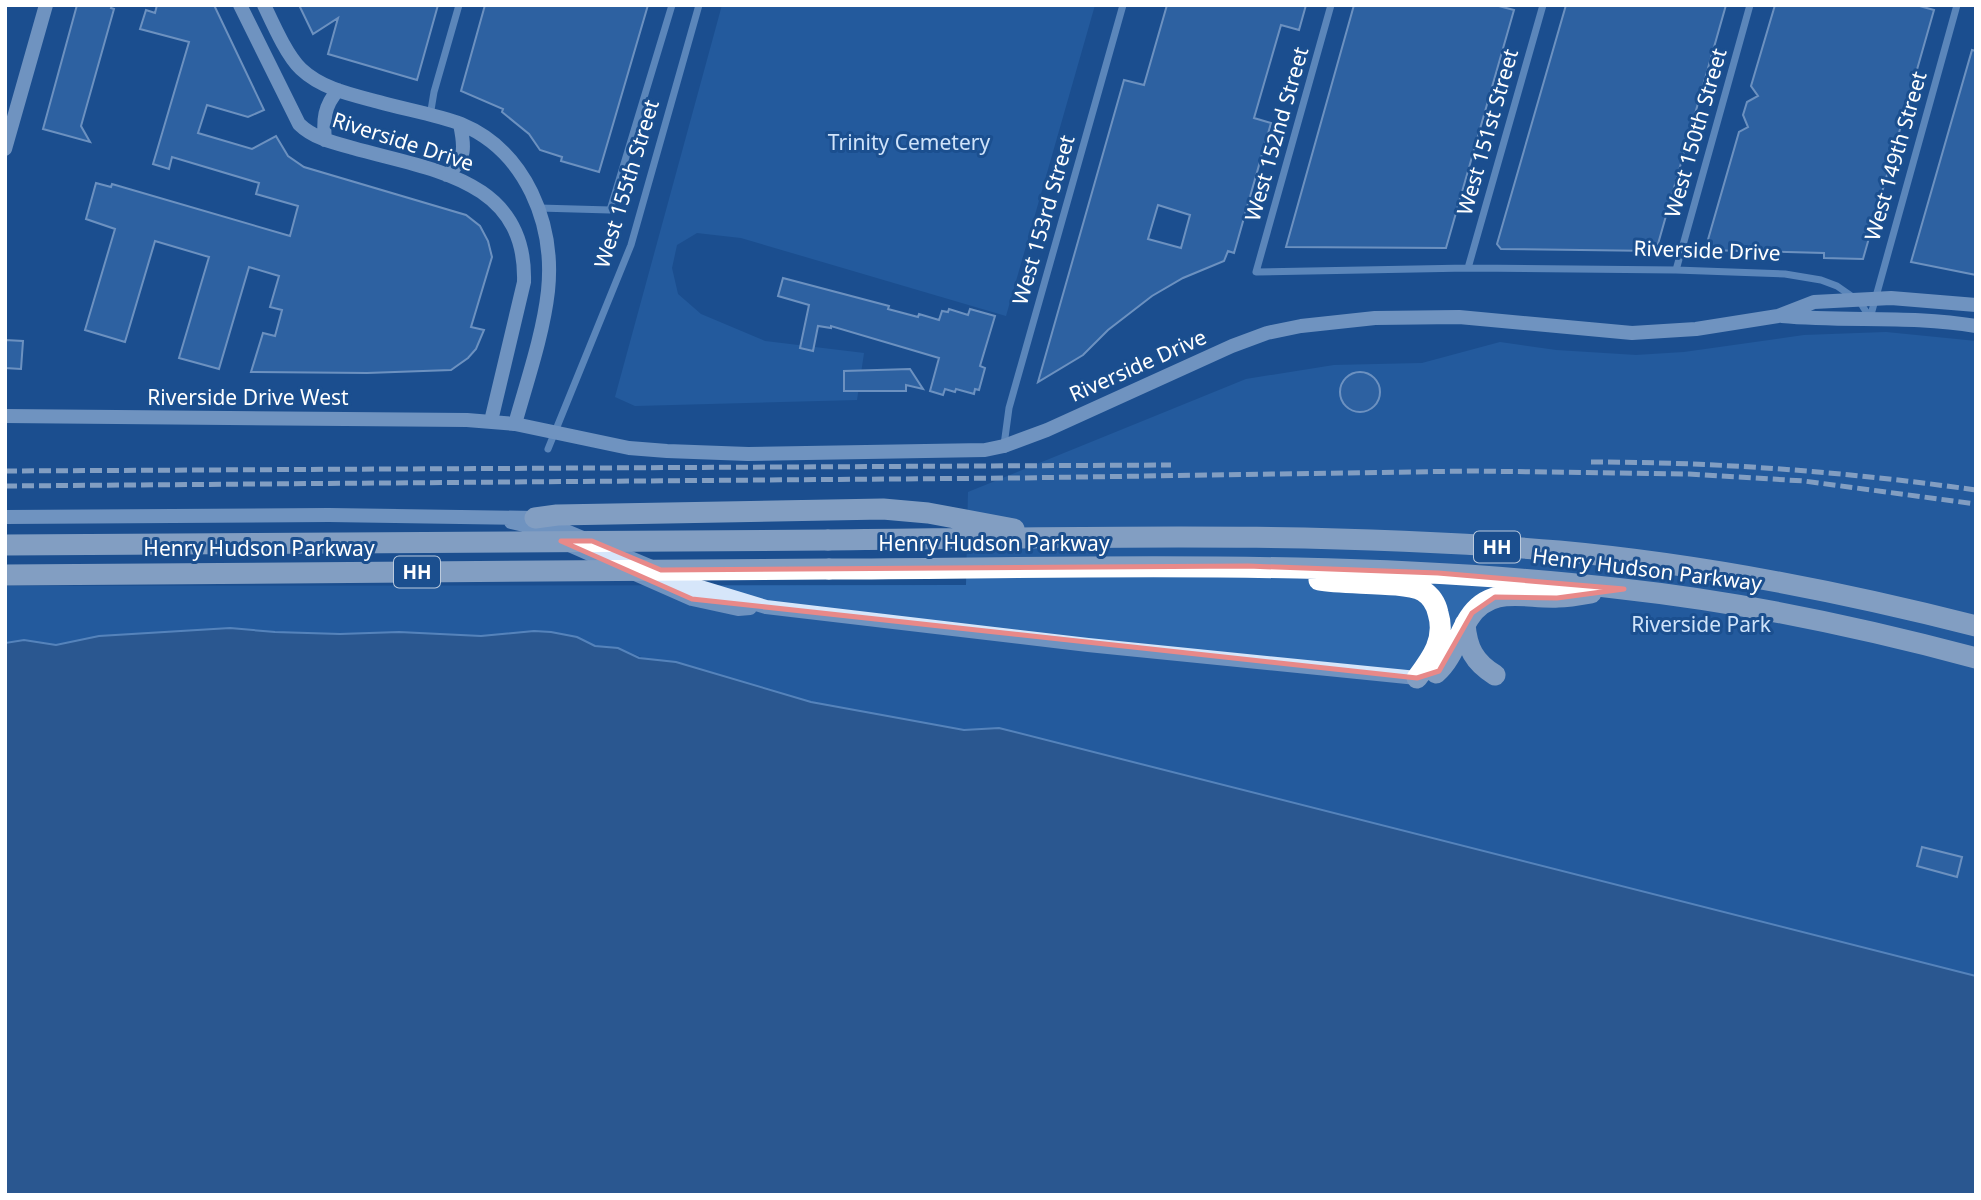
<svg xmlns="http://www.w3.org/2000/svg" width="1981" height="1200" font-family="'Noto Sans',sans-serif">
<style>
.green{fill:#2e69ad}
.water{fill:#3c6290;stroke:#9cc4f0;stroke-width:2}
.building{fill:#4478b7;stroke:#cfe3fa;stroke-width:2;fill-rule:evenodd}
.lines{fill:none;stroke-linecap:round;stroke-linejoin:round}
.street{stroke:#a9c9ee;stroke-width:7}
.secondary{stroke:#d6e6fa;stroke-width:14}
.highway{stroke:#fff;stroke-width:21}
.rail{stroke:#fff;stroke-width:5;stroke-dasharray:12 5;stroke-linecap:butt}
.secondary-bridge{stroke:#d6e6fa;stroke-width:14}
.highway-bridge{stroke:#fff;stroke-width:21}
.marked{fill:none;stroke:#e88989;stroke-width:5;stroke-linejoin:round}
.labels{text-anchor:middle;stroke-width:6;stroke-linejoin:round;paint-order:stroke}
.shield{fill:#1b4f8f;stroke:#bbcadd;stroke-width:2}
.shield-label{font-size:19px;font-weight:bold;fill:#fff}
.street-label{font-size:21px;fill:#fff;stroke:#1b4f8f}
.park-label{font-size:21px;fill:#cfe3fa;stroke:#1b4f8f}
</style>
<rect width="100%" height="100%" fill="#1b4f8f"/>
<!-- green -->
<path class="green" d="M722,5H1095L1006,316L741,238L697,233L677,245L672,268L678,294L701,314L765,341L864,353L857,400L635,406L615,397Z
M1886,332L1976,341V976L999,728L964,730L811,702L676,662L652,661L618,648L595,646L577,637L534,631L481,636L399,632L340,634L275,632L230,628L99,636L56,645L24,640L5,643V586L966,585L968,492L1246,379L1334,365L1422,363L1500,342L1556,350L1636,355L1684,352L1804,335Z"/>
<!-- water -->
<path class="water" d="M230,628L275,632L340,634L399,632L481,636L534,631L551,632L577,637L595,646L618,648L639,658L676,662L811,702L964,730L999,728L1976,976V1195H5V643L24,640L56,645L99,636Z"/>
<!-- building -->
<path class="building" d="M77,5H112L111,8L114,9L81,126L90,142L43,129Z
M157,5H214L264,110L248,117L207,105L198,133L252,149L276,136L288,156L304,167L466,215L480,226L488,241L492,257L471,327L484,330L476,349L468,358L451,370L367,373L251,372L263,333L275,336L282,310L270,307L279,276L249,267L219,369L179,358L209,257L155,241L125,342L85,330L115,229L86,219L96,183L111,187L112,184L290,236L298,206L256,194L259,183L172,157L169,169L153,164L189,42L140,29L146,10L155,13Z
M299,5H438L417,80L328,54L338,18L313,34Z
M485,5H648L599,172L561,161L562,157L540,150L529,134L502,112L503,109L461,91Z
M1167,5H1306L1299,30L1281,25L1254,118L1271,123L1234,253L1228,251L1224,261L1183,278L1152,296L1108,330L1083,355L1038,382L1124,80L1144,85ZM1158,205L1190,215L1181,248L1148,239Z
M1354,5H1495L1514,10L1446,248L1286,247Z
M1566,5H1726L1656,251L1501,249L1497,244Z
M1775,5H1916L1934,10L1863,259L1824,258V253L1705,250L1739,132L1748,127L1743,115L1747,102L1758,96L1751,86Z
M1972,50L1976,51V275L1911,262Z
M783,278L889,306L888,309L918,317L919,314L939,320L942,311L948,312L949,309L968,315L970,309L995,316L980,366L985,368L979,390L975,389L974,394L956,389L955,392L945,389L943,395L930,391L939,358L831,326V328L818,326L813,351L800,348L809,305L778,296Z
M5,340L23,341L21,369L5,368Z
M910,369L923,389L906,385V391H844V371Z
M1340 392a20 20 0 1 1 40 0a20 20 0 1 1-40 0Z
M1922,847L1962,857L1957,877L1917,866Z"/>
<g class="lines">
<!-- street -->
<path class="street" d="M1331,5L1256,272L1468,268L1676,270L1785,274L1821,280L1837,286L1860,302L1870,318
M430,116L434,92L459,5
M539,208L610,210L672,5
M1468,268L1543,5
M1676,270L1750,5
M1870,318L1957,5
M1004,445L1009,408L1123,5
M548,449L631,245L699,5"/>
<!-- secondary -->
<path class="secondary" d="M240,5L299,124C313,138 334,143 353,148C430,170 527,178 524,282L491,421
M325,140C323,120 324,106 338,90
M5,149L46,5
M447,175C466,158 465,148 460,124
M1782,316C1847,322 1911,315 1976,326
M5,416L467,420L515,424C527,381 543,335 548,291C555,224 526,151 461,124C438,115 403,109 379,102C353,95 322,89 301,69C287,56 273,24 264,5
M1004,446L1047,430L1232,346L1267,333L1301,326L1375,318L1459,317L1632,333L1696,329L1778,316L1814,302L1891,298L1976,305
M5,517L329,515L535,518L697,586L766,607L1088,645L1417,678
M511,522L524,525L692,599L738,609L750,608"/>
<!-- highway -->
<path class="highway" d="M535,518L557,515L883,509L928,513L1014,529
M828,540C1072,538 1316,530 1559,551C1700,564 1839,591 1976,626
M829,569C1093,568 1359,558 1623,589C1742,602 1860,627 1976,658
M1319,580C1345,585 1403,581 1423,591C1431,596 1436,604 1438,613C1446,639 1432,658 1417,678
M1465,624C1467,648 1474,662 1495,675
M1436,673C1452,660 1458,635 1469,618C1491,584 1526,599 1558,597C1569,597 1580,595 1591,593"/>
<!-- rail -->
<path class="rail" d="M1591,462C1720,462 1848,472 1976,490
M5,471L1171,465
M5,486L1017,478L1473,471L1689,474L1804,481L1976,504"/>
<!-- secondary-bridge -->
<path class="secondary-bridge" d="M515,424L629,448L667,451L748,454L985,450L1004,446"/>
<!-- highway-bridge -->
<path class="highway-bridge" d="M5,545L828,540
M5,575L829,569"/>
</g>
<!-- marked area -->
<path d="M0 0H1981V1200H0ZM561,541H592L661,570L1248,566L1438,573L1624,589L1557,598L1495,597L1472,613L1439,671L1417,678L692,599Z" fill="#1b4f8f" fill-opacity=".55" fill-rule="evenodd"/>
<path class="marked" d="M561,541H592L661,570L1248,566L1438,573L1624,589L1557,598L1495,597L1472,613L1439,671L1417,678L692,599Z"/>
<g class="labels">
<!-- shield labels -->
<g class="shield">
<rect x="1474" y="531.5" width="46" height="31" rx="5"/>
<rect x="394" y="556.5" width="46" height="31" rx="5"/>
</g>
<g class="shield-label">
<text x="1497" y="554">HH</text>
<text x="417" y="579">HH</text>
</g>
<!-- street labels -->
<g class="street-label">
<text transform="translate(1488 132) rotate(-74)" y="7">West 151st Street</text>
<text transform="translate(1696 133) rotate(-74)" y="7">West 150th Street</text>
<text transform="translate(1277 134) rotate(-74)" y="7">West 152nd Street</text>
<text transform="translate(403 142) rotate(18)" y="7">Riverside Drive</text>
<text transform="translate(1896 156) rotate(-74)" y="7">West 149th Street</text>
<text transform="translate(627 184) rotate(-73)" y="7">West 155th Street</text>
<text transform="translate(1044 220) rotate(-74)" y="7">West 153rd Street</text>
<text transform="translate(1707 251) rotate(2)" y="7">Riverside Drive</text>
<text transform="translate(1138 366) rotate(-24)" y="7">Riverside Drive</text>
<text x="248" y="405">Riverside Drive West</text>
<text x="994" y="551">Henry Hudson Parkway</text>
<text x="259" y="556">Henry Hudson Parkway</text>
<text transform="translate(1647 570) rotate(7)" y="7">Henry Hudson Parkway</text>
</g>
<!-- park labels -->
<g class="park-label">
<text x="909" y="150">Trinity Cemetery</text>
<text x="1701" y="632">Riverside Park</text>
</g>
</g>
<!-- border -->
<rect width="1981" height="1200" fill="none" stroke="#ffffff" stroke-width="14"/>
</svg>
